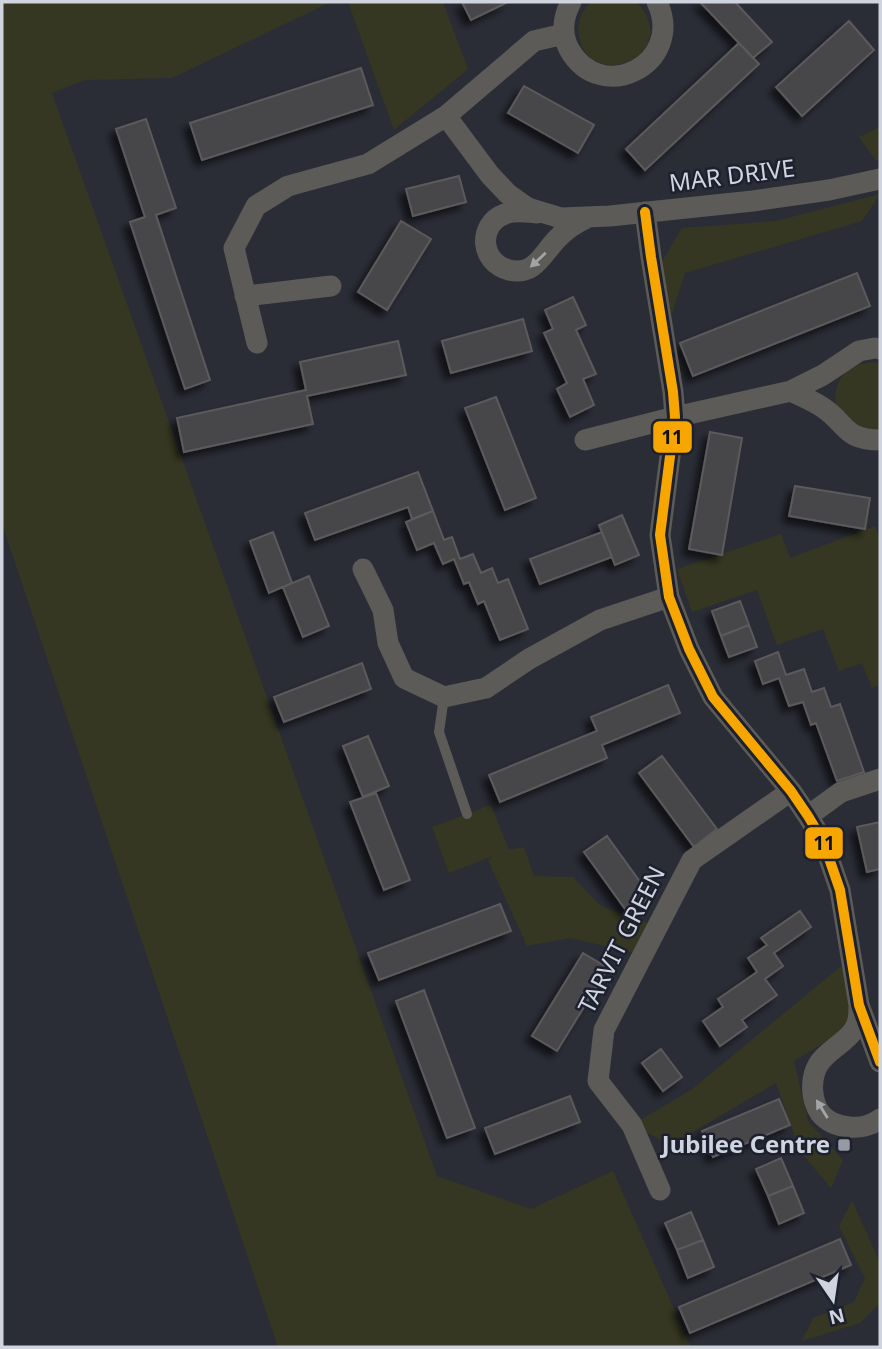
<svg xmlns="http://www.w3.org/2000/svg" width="882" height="1349" font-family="'Noto Sans',sans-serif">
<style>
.green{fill:#353722}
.building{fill:#47474a;stroke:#5c5a5b;stroke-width:2;filter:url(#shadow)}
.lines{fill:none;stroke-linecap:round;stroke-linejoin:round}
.lane{stroke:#5c5b57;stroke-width:10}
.street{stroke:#5c5b57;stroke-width:21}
.bus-1-casing{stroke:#1d212f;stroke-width:16}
.bus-1{stroke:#f7a600;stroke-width:10}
.oneway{fill:#a2a4a8}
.poi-dot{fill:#969aa3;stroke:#1d212f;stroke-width:2.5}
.labels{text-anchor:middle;stroke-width:5;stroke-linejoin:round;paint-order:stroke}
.street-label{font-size:24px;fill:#d0d4de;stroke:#1d212f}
.poi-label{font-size:24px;font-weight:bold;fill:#d0d4de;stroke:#1d212f;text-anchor:end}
.line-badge{stroke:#1d212f;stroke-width:2.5}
.pale-badge-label{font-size:19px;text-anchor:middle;font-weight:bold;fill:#111}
</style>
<defs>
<filter id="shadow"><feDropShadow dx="-6" dy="6" stdDeviation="3.5" flood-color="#0009"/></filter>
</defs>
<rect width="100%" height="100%" fill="#2a2d36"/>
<!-- green -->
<path class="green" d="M2,2H331L172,78L85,80L52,93L437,1176L531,1209L613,1171L691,1347H278L2,524Z
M348,2H443L468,69L394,130Z
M591,2L638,3C684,57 588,93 579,36C577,22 581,11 591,2Z
M880,127V159L876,161L859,137Z
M880,194L862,221L685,273L670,320L661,263L682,228L776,221Z
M874,362L880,363V432L862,433L836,408C833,379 845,364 874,362Z
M875,526L880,540V685L872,688L862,663L839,671L823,629L777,645L757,590L692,612L677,569L781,534L790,558Z
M491,805L509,850L524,847L534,876L573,877L601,906L658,926L643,955L570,938L527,946L488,860L493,856L449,873L432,827Z
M851,958L859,1005L835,1036L794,1061L808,1121L843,1160L831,1188L800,1151L776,1083L671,1145L632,1125L691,1090Z
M852,1201L880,1262V1303L860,1323L802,1341L813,1318L854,1302L865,1278L839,1226Z"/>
<!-- building -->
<path class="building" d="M462,2H508L471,20Z
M700,2H735L772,42L753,58Z
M849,21L874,50L802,116L776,87Z
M739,43L759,64L645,170L626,149Z
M361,68L373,105L202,160L190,123Z
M524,86L594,125L578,153L508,113Z
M146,119L176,208L156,215L210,380L185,389L130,222L145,217L116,129Z
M459,176L466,202L413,216L406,189Z
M401,221L431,239L387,310L358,292Z
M857,273L870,306L693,376L680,343Z
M573,297L586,325L576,330L596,374L583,379L594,405L570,417L557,389L567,383L544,333L553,329L545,310Z
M523,319L532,351L451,373L442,341Z
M398,341L406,375L307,396L313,424L184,452L177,418L306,390L300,362Z
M496,397L536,498L505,510L465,408Z
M710,432L742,438L722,555L689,549Z
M418,472L433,511L412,519L408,507L315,540L305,513Z
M795,486L870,498L865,529L789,516Z
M433,511L444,540L452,537L460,559L473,554L481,573L492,568L498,583L508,579L528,629L500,640L484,601L478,604L469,582L464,584L454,559L443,564L434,543L417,550L406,522Z
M622,515L639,555L615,565L599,525Z
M273,532L292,583L269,593L250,541Z
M602,532L612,557L540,584L530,559Z
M309,576L329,626L303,637L283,587Z
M740,601L749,625L721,636L712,611Z
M749,625L757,647L729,657L721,636Z
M778,652L786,675L804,669L812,692L824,688L831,707L840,704L864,772L837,781L816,723L811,725L803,702L789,706L779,678L763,684L755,661Z
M362,663L371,689L284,722L274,697Z
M668,685L680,713L602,745L607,758L500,802L489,775L597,731L591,717Z
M368,736L389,786L363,797L343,746Z
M662,756L717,829L694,847L639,773Z
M376,793L410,880L384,890L350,802Z
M880,822V869L867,872L857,827Z
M607,836L651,897L628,913L584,852Z
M500,904L511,931L379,980L368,953Z
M800,911L811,927L774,953L783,966L765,979L777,995L742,1020L747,1027L720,1046L703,1021L723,1007L718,999L757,972L748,958L767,945L761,938Z
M583,953L608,968L557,1051L532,1036Z
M424,990L475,1128L447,1138L396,1001Z
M661,1049L682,1077L663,1091L642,1063Z
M570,1096L580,1122L495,1154L485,1128Z
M779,1099L790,1125L713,1157L702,1131Z
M781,1158L793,1186L768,1196L756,1169Z
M793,1186L804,1213L779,1224L768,1196Z
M691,1212L703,1240L677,1250L665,1223Z
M840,1239L851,1265L690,1333L679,1307Z
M703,1240L714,1267L688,1278L677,1250Z"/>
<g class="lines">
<!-- lane -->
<path class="lane" d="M444,697L439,732L467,814"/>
<!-- street -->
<path class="street" d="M571,2C563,17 561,34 569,49C601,107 686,63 657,2
M446,116L490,175L508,194L528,208L561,218L610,216L753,201L829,190L880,179
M645,212L651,257L673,392L675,417L660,535L669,597L689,649L713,697L791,791L808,816L823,841L840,890L859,1005L880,1062
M537,213C527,212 515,210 505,214C477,224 480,263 509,270C534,276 542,255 556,240C565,230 575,223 587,218
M245,296L331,286
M257,343L234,248L256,206L288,186L368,164L446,116L534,41L564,34
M791,391C801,396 813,401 822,407C847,423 843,440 880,440
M585,440L675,417L791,391L823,375L859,351L875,348L880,349
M363,569L383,610L388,643L404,678L444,697L486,688L529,659L600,620L669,597
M808,816L841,792L880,779
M859,1005C859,1015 859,1023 853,1031C844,1044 826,1051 818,1065C810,1079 811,1100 820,1113C827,1122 839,1126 849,1127C861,1128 871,1126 880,1119
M660,1190L632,1125L598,1081L604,1030L692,860L791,791"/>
<defs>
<path id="bus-1" d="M645,212L651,257L673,392L675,417L660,535L669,597L689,649L713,697L791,791L808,816L823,841L840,890L859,1005L880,1062"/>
</defs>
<!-- bus-1 casing -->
<use href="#bus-1" class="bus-1-casing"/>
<!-- bus-1 -->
<use href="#bus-1" class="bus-1"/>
</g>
<!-- one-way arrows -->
<defs><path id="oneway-solid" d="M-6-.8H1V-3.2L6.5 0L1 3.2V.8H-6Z" transform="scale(1.75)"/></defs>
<g class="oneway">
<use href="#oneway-solid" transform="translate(538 260) rotate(137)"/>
<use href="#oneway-solid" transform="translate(822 1109) rotate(-122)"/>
</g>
<!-- markers -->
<rect class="poi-dot" x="837" y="1138" width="14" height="14" rx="3.5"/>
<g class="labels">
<!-- street labels -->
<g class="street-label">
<text transform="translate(732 176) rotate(-7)" y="8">MAR DRIVE</text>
<text transform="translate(622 940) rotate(-63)" y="8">TARVIT GREEN</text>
</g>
<!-- poi labels -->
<g class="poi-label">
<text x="830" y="1153">Jubilee Centre</text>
</g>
</g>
<g class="line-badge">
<rect x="652" y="420" width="41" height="34" rx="7" fill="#f7a600"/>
<rect x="804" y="826" width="40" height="34" rx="7" fill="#f7a600"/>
</g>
<g class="pale-badge-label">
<text x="672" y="444">11</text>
<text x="824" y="850">11</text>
</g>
<!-- border -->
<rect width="882" height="1349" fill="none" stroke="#d0d4de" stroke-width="7"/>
<!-- north arrow -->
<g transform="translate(833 1300) rotate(167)" stroke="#1d212f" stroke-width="5" paint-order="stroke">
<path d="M0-5L12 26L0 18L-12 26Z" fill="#d0d4de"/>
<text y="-10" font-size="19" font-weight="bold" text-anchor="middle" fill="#d0d4de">N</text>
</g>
</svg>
